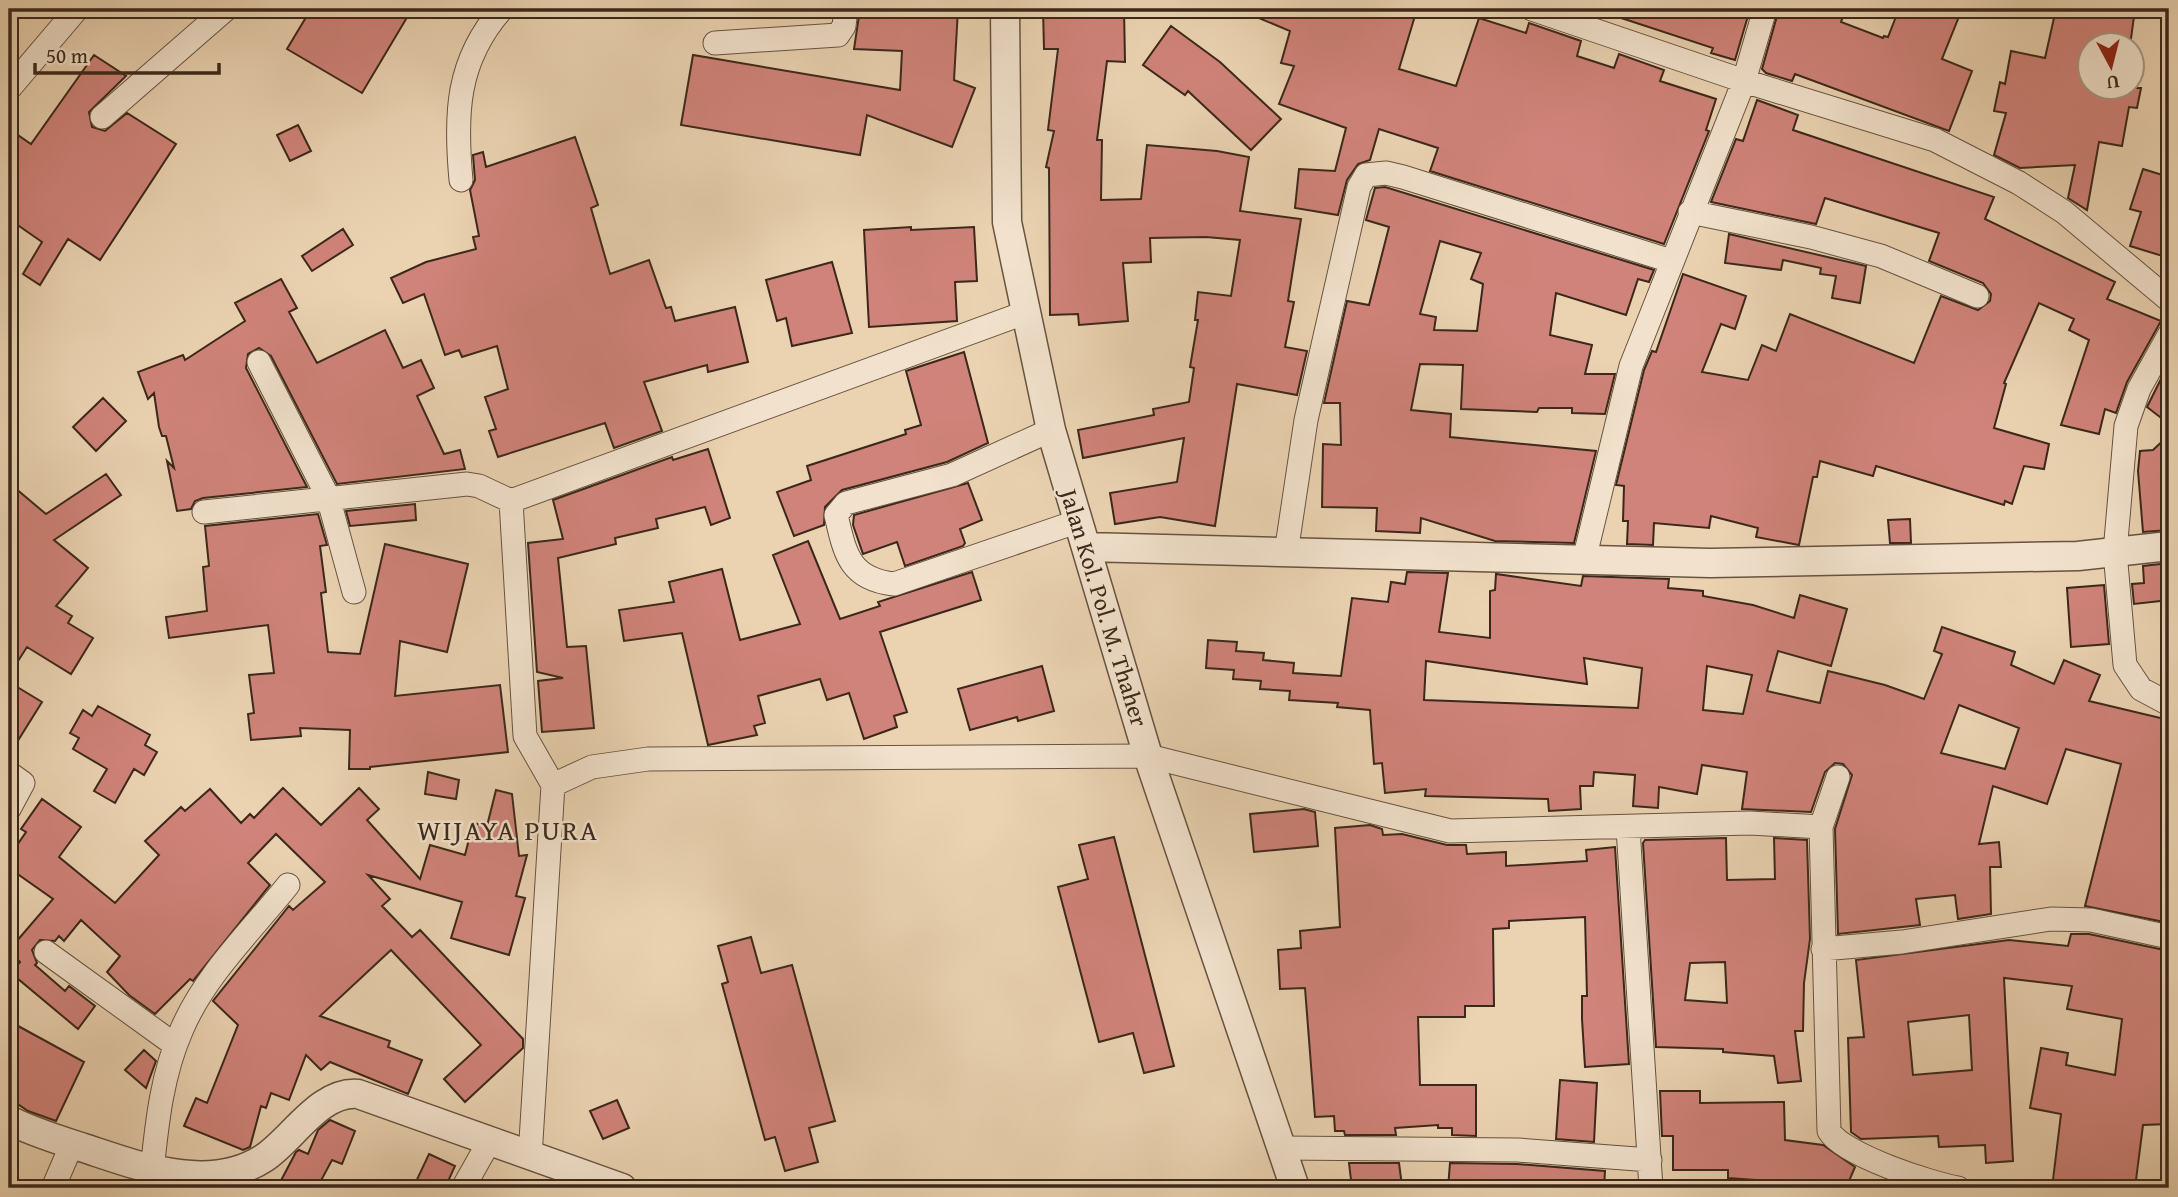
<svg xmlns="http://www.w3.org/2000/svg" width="2178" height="1197" font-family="'Gentium Book Plus',serif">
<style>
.building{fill:#d0837a;stroke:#3b281a;stroke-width:2;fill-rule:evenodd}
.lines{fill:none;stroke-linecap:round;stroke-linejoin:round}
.minor-casing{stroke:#675340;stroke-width:25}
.tertiary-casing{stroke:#675340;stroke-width:31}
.minor{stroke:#f2e2cd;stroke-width:23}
.tertiary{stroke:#f2e2cd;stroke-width:28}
.labels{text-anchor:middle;stroke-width:5;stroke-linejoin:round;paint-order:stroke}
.street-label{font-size:24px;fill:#3b281a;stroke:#f2e2cd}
.quarter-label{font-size:28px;letter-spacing:2px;fill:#3b281a;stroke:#f2e2cd}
</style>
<rect width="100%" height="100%" fill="#ebd3b2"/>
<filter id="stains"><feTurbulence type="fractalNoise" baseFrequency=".00286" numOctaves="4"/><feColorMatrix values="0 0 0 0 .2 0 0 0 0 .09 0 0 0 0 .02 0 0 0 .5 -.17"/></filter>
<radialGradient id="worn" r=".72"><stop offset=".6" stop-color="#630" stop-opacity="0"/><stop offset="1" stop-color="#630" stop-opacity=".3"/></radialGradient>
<!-- building -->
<path class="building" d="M311,9H412L362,93L287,49Z
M860,9H958L954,80L975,88L952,147L867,115L860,155L681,125L693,55L900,90L902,51L854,49Z
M1043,9H1124L1125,62L1107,61L1097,140H1102L1101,200L1141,199L1147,145L1217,151L1249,157L1240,211L1301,219L1288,301L1294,302L1285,347L1307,351L1297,395L1237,384L1215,526L1160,517L1115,524L1110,493L1177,482L1184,438L1083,458L1078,430L1154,415L1153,409L1189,402L1194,368L1190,367L1198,320H1195L1198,292L1231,296L1240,240L1206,237L1150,238L1151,262L1123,263L1128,321L1079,325L1078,314L1050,315L1049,168L1046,167L1054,131L1048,130L1058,49H1044Z
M1237,9H1417L1399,69L1456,86L1479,18L1526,33L1529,23L1581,41L1577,56L1614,68L1619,54L1664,70L1660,81L1716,99L1706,130L1709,131L1664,244L1430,171L1438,148L1379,129L1370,160L1358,164L1347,180L1338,215L1295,208L1299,169L1335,171L1346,128L1279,104L1294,66L1281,63L1290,31Z
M1607,9H1700L1723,16L1726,9H1750L1735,60L1711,53L1713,48L1606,13Z
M1779,9H1846L1841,22L1883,38L1884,36L1888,37L1899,9H1962L1942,59L1972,71L1949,131L1795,74L1792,81L1766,73L1762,69Z
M2056,9H2135L2130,46H2090V88H2141L2137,108L2129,107L2122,146L2099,142L2087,210L2068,198L2075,165L2020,168L1994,155L2006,113L1994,111L2000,82L2005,84L2011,51L2045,58Z
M1171,26L1220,62L1281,119L1251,150L1188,91L1185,95L1143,65Z
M94,55L126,76L89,112L92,127L105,131L127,113L176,144L100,260L68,239L40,285L23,274L42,242L9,219V129L31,144Z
M1757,100L1798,115L1793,130L1994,197L1985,219L2115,282L2107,299L2161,321L2127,382L2116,413L2105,409L2099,434L2061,425L2089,340L2069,330L2074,319L2039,303L2004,383L2006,384L1994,428L2049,444L2044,469L2024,466L2012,504L2005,501L2004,505L1876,466L1873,476L1820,461L1817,477H1813L1799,545L1756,537L1758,528L1711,516L1709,528L1654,523L1653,545L1627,544L1628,521H1623L1624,486L1616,485L1644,370L1652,351L1656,352L1683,274L1746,296L1735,329L1721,324L1702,372L1748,380L1762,345L1776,351L1790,314L1914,363L1941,296L1978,310L1990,301L1991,294L1983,283L1929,261L1939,233L1825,198L1816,224L1711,202L1736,139L1743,141Z
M298,125L311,151L290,161L277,135Z
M575,137L598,205L591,208L610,274L649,260L666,308L671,307L675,321L735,307L748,362L708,372L707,365L644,382L662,431L614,448L605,423L498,457L489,431L496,429L485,397L508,389L497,346L462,357L459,350L445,355L424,294L403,303L391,278L426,262L476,249L473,237L479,236L470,190L475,180L473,155L483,152L486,167Z
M2143,169L2169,177V258L2130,246L2141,212L2130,209Z
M1385,187L1654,270L1649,282L1638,279L1626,315L1556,293L1550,335L1592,345L1585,374H1615L1605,414L1572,413V408H1539L1537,412L1461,409L1463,365L1420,364L1411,410L1451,414L1450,437L1596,451L1574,543L1495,541L1421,518L1420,533L1376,531L1377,508L1322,507L1323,444L1341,445L1340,403H1324L1347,301L1369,305L1389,227L1366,220L1375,188ZM1440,241L1481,253L1471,279L1483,284L1477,331L1434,330L1436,317L1420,314Z
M911,227V230L974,227L977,281L955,282L957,321L869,327L864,230Z
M343,229L353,245L312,271L302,256Z
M1729,234L1866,266L1860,303L1832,298L1836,276L1820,274L1821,268L1783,260L1781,270L1725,263Z
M832,262L852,333L792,346L786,318L777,321L766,280Z
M281,279L297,308L289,312L317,363L385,330L403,368L421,360L434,388L417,396L444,454L460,450L465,469L337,484L271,356L259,348L248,354L246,368L307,487L203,498L195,501L191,509L177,511L167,461L174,468L166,436H162L159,427L154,393L148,399L138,372L183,355L185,360L245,321L235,303Z
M964,352L988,443L947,462L842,490L825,507L824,525L794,536L777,492L811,480L807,466L906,434L905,430L921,425L906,371Z
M2169,363V424L2147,407Z
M103,398L126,421L96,451L73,427Z
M2169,435V530L2143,532L2138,471L2140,451L2153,450Z
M708,449L730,518L711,525L705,507L656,519L658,528L615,538L616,544L558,558L567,647L586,646L594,728L542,732L538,681L563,678L537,672L528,543L563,539L553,500L672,457L673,460Z
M106,474L121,495L54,540L88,568L56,606L72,616L68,623L93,638L71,674L27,647L9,675V483L46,514Z
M968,483L982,520L960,529L965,543L963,546L905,566L897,542L863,554L853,525L854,515Z
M415,504L416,520L350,526L346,511Z
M318,514L327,545L320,546L326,592L321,593L328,652L360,654L385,544L468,564L447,652L400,641L395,696L500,685L508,752L370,767V769H349L350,730L300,728L301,736L251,740L248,714L254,713L249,675L274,673L268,625L169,638L166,617L207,611L203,567L209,566L205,526Z
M1910,519L1911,543H1890L1888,520Z
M808,541L840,619L880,606L878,602L972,572L981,600L880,632L907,712L894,716L897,727L864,739L849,693L827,700L820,679L758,696L765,723L754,726L757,735L708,745L682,633L624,641L619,610L674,602L669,582L722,569L740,640L800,624L773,555Z
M2169,563V600L2134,604L2132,584L2144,583L2143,566Z
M1407,572L1448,573L1439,632L1490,638V591L1495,590L1496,574L1581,586L1583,576L1669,579L1668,588L1703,591V596L1753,605L1794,618L1800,595L1847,609L1831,666L1778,651L1767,691L1820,703L1828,671L1885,685L1924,699L1942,654L1934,651L1942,627L2015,652L2011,665L2054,684L2064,660L2100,675L2089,701L2169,720V923L2085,906L2121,764L2066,749L2047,804L1993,786L1979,844L1999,842L2001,867H1990L1991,914L1958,919L1955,895L1916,899L1920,925L1838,934L1835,829L1852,775L1843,764L1835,763L1825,772L1811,812L1742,809L1747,772L1702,765L1697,794L1659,787L1658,808L1633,806L1635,775L1594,772L1593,786H1580L1581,809L1549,811L1548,799L1425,796L1426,789L1385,793L1382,763L1374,764L1370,710L1337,707L1338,703L1289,700L1290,691L1260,689L1261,681L1233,679L1234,670L1206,668L1208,640L1237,642L1236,651L1264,653L1263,660L1294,663L1293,673L1341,676L1352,598L1388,602L1391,582L1405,584ZM1584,658L1642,668L1638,708L1424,700L1426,661L1587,684ZM1707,666L1752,675L1743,714L1703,710ZM1959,705L2019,728L2005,769L1941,753Z
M2104,585L2109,644L2071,647L2067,588Z
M1042,666L1054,711L1018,721L1017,717L970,730L958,689Z
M9,682L42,702L9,755Z
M98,706L150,735L145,745L157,752L144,775L134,769L115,803L94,791L107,769L73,749L79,738L70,733L83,710L92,716Z
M428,772L459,780L456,799L425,794Z
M283,788L321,825L359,788L379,809L367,820L420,879L430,845L465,855L473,823L487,826L496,790L512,794L519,856L527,855L516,896L525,898L509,955L451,938L462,902L368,875L390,899L382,906L412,937L420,930L523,1039V1048L465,1102L444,1079L481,1045L391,950L320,1016L390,1041L388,1047L422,1060L408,1094L330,1062L321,1070L306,1055L289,1100L271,1093L266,1108L261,1106L250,1147L243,1150L184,1126L196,1098L207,1103L238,1025L213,1001L289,906L293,910L325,882L276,834L248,863L270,885L193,981L190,979L155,1014L129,995L107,972L120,956L81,920L64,941L59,936L55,941L40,940L32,950L37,963L35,965L65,991L69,986L95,1006L78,1029L11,973L20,962L9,950L53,899L9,868V857L26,832L21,829L42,799L81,827L59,857L115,903L159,855L145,841L181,807L185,811L210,789L241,823L250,814L254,818Z
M1304,809L1315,812L1318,846L1254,852L1250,814Z
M1370,825L1382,829L1383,835L1402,834L1447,845H1466L1467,854L1506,852V866L1587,861L1586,850L1615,847L1629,1064L1585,1067L1582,1019V996H1587L1585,917L1509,921V928L1493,929L1494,1006H1465V1017H1418L1420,1085H1476V1136L1452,1135V1128H1438V1125L1395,1128L1396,1135H1345L1344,1131H1335L1334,1116L1315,1117L1305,988L1280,989L1278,950L1301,948L1300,931L1340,927L1335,828Z
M1114,837L1174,1066L1144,1073L1133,1033L1099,1042L1058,887L1088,879L1079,845Z
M1726,838L1727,880L1775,879L1774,838L1807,840L1810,939L1804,983L1803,1031H1795L1801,1081L1778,1083L1774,1056L1723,1052V1049L1656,1047L1643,843L1645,840ZM1725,962L1727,1003L1685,1000L1690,963Z
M2071,934H2089L2169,951V1124L2143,1125L2135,1188L2086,1184L2085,1188H2052L2061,1114L2030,1108L2041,1048L2068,1053L2066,1065L2115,1075L2122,1019L2067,1009L2072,986L2004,978L2013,1161L1986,1163L1985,1145L1939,1147L1938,1136L1861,1139L1851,1132L1848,1038L1864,1037L1856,960L2009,940L2068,946ZM1969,1015L1972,1070L1913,1075L1908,1022Z
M751,937L761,973L792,965L835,1121L809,1128L818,1162L785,1171L775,1137L765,1140L722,984L728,982L718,946Z
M9,1021L84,1062L56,1121L28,1111L9,1098Z
M144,1050L156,1061L146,1088L125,1070Z
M1560,1080L1597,1083L1594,1142L1556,1139Z
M1660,1091H1700V1103L1784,1102L1785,1140L1823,1145L1855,1167L1846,1188H1782V1182L1728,1178V1170H1673V1136H1662Z
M617,1100L629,1128L603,1139L590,1111Z
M330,1120L355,1131L342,1164L332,1160L317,1188H277L296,1152L299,1150L308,1154L318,1130Z
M429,1154L455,1166L445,1188H413Z
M1349,1163H1399L1402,1186L1352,1188Z
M1450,1163L1517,1164L1605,1171L1604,1188H1448Z"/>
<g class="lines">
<defs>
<path id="minor" d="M1532,9L1744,81L1935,140L2019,183L2064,212L2169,300
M715,43L838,35L844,26L846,9
M9,89L77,9
M102,117L226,9
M461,180C455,115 456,61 502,9
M1690,212L1811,237L1881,256L1977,296
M2169,335L2139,389L2126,426L2115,552L2125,665L2141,689L2169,704
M259,362L328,497L354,592
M1051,430L952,475L846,503L836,515C845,553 849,579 894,584L1076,522
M204,512L467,484L479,486L511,501
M1286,553L1306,420L1359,187L1366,175L1386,173L1403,177L1671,261
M1584,560L1631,366L1744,81L1765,9
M9,773L23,783L9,809
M553,785L592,767L648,759L1148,756L1450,831L1750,823L1821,827L1829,1131C1843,1155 1930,1183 1958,1188
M1821,827L1838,777
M1628,828L1651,1188
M1823,949L1902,942L2051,919L2091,920L2169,937
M46,952L175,1045
M1281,1148L1518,1150L1650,1160
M530,1157L553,785L525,736L511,501L1024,313
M152,1171C157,1122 162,1074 182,1029C205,975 252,930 288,885
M53,1188L72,1144
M463,1188L489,1142"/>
<path id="tertiary" d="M1005,9L1007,222L1051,430L1148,756L1295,1188
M1086,547L1710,563L2078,556L2169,546
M9,1120C32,1132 59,1140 84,1148C139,1166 209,1194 264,1158C293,1139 319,1091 358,1094L622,1188"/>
</defs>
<!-- minor casing -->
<use href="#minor" class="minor-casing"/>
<!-- tertiary casing -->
<use href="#tertiary" class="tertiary-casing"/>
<!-- minor -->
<use href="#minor" class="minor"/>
<!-- tertiary -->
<use href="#tertiary" class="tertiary"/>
</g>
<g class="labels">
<!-- street labels -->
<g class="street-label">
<text transform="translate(1104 608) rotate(73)" y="8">Jalan Kol. Pol. M. Thaher</text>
</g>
<!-- quarter labels -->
<g class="quarter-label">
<text x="508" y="840">WIJAYA PURA</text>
</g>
</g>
<!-- margin -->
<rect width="2178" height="1197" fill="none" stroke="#ebd3b2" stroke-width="35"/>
<rect x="10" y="10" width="2157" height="1176" fill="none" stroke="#3b281a" stroke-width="3.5"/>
<rect x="18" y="18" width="2143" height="1162" fill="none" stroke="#3b281a" stroke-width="2"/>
<!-- north arrow -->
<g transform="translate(2111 66) rotate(173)"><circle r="33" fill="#f2e2cd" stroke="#a99885" stroke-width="2"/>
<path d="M0-5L12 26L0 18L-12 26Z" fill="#8f2418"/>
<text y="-10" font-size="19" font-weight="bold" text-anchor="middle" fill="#3b281a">U</text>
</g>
<!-- scale -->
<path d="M35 63v10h184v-10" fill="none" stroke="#3b281a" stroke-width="3.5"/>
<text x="46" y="63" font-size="21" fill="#3b281a" stroke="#f2e2cd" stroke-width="5" paint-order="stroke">50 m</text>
<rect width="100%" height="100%" filter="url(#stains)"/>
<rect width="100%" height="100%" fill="url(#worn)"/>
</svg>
